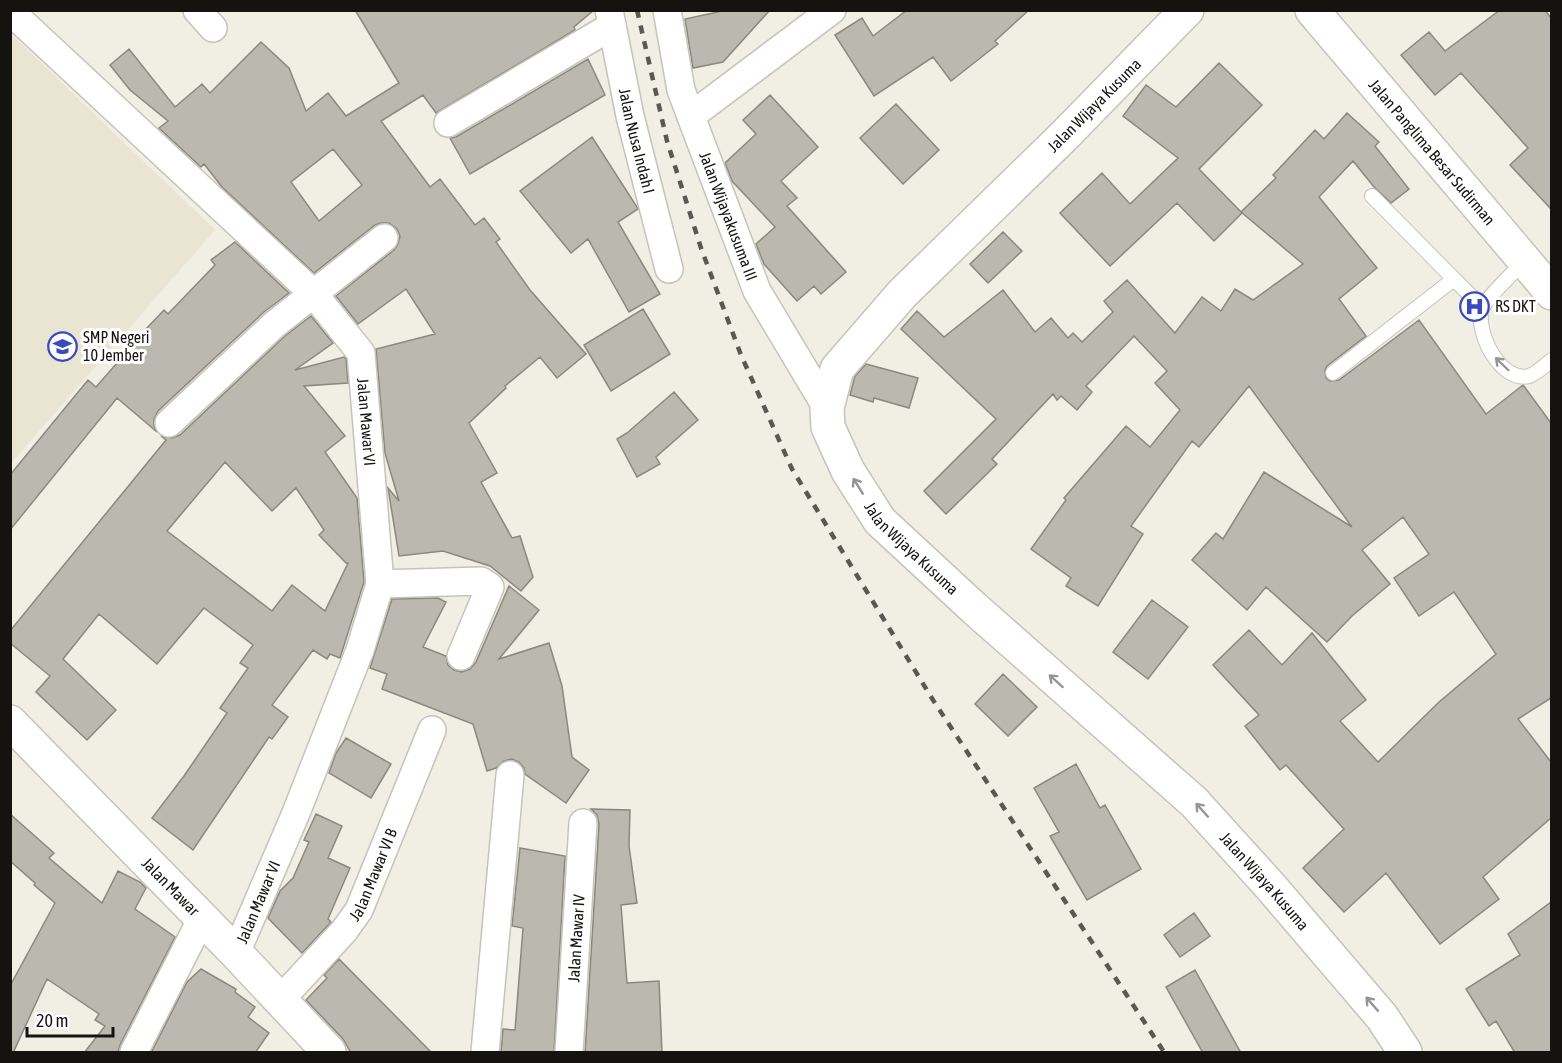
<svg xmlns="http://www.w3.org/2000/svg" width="1562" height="1063" font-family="'Asap Condensed',sans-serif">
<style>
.built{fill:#eae4d3}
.building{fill:#bbb8af;stroke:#8b8880;stroke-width:1.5;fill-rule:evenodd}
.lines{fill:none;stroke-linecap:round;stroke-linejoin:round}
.service-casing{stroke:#c6c3ba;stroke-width:16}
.minor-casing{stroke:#c6c3ba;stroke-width:30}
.tertiary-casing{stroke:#c6c3ba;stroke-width:36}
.primary-casing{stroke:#c6c3ba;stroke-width:36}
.service{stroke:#fff;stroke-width:14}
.minor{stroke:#fff;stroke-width:27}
.tertiary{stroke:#fff;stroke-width:33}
.primary{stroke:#fff;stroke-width:33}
.rail{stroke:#5a5853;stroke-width:4.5;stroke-dasharray:8 8;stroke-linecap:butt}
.oneway{stroke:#959593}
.labels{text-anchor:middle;stroke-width:6;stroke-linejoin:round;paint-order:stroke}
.street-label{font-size:16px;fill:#141310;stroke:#fff}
.poi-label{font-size:16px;fill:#141310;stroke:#fff;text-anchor:start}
</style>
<rect width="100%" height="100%" fill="#f1eee4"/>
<!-- built -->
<path class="built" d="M11,34L215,230L11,463Z"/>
<!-- building -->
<path class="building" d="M355,10H594L574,27L575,30L436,113L423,95L381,121L430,187L440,179L475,225L484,218L500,239L496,242L530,290L586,354L557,378L540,357L505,386L506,388L469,423L497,473L481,482L512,538L520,536L533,577L521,591L490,566L443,551L399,556L388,488L399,501L385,453L376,349L435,334L406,289L358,324L336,296L394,250L398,244L400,236L397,229L389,223H381L375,225L314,273L222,187L204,164L201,167L159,128L168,121L130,90L110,65L129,49L175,107L202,84L210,93L261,42L289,68L306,111L328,93L346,116L399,83ZM333,149L362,185L319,221L291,182Z
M727,10H770L723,62L693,68L685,19Z
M907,10H1029L995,41L998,44L951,81L933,57L874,96L835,35L862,18L873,36Z
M1500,10H1545L1551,18V209L1510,165L1528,148L1461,73L1435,95L1401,55L1429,32L1445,51Z
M588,59L605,95L470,174L450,138L456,137Z
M1219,63L1262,105L1199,169L1242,213L1214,241L1177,203L1110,266L1060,213L1102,173L1130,204L1178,158L1123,116L1146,85L1176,107Z
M770,95L818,147L781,181L797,198L787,206L846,272L821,294L814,286L797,301L764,264L756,244L775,227L732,181L725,163L756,134L743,120Z
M896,104L939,150L903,184L860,138Z
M1347,113L1379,142L1375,146L1409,189L1391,203L1374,187L1353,161L1319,197L1377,268L1339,299L1366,336L1327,366L1325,370L1326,378L1330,381L1339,380L1419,320L1486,414L1523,385L1551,423V698L1518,719L1551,762V818L1483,877L1499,899L1440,944L1386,873L1344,912L1303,868L1344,829L1286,765L1280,770L1245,726L1259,715L1213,665L1249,630L1282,665L1312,633L1366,700L1340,721L1378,762L1439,702L1496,654L1454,592L1419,616L1394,578L1429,554L1403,517L1362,550L1390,584L1352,616L1327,642L1266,587L1247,610L1192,560L1216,533L1223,539L1264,472L1352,527L1249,386L1199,447L1192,441L1131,526L1143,534L1098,606L1066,586L1071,578L1031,549L1066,500L1064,498L1126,426L1150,447L1180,410L1155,383L1167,371L1134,336L1086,386L1092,392L1077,410L1061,396L1057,400L1053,394L992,459L997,464L946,514L924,491L996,419L901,329L917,311L944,337L1003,290L1035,332L1051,318L1068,338L1073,333L1082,342L1113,312L1104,301L1127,280L1175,333L1202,297L1221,311L1235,289L1253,300L1303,264L1241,212L1276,178L1273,175L1315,130L1324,139Z
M592,137L637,207L638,209L618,222L660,294L629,312L588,239L571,253L520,191Z
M1003,232L1022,251L988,283L970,264Z
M235,242L289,293L264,312L158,411L154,419V426L157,432L117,398L10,530V475L88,380L96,387L117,363L150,333L146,329L164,310L168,314L215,265L211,260Z
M643,309L670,354L611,391L584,345Z
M311,316L333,343L295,370L344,357L346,359L348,383L304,386L345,436L325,452L357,498L364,582L340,658L330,654L327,659L313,650L272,705L288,717L272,739L269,737L193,850L152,818L184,776L227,713L220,708L248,668L240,663L253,645L204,608L157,664L99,614L63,659L116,710L87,740L36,692L50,676L10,643V631L166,440L161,436L172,438L180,435L285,336ZM225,462L272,511L296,488L324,530L319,535L346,563H348L325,611L292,585L272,611L167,531Z
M866,364L918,378L909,408L874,398L873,402L850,395L855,376Z
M674,392L698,420L656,457L660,464L637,477L617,439L627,433Z
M509,586L539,610L499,659L549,643L562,686L572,757L589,770L566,803L525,774L524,768L519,762L512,759L504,761L496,768L487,771L473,724L382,689L387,674L370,668L392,599L438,598L446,602L423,647L446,656L448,665L454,670L462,672L470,669L476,662Z
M1152,600L1188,627L1148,679L1113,652Z
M1003,674L1037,707L1008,736L975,704Z
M346,738L391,764L371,798L329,773L336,753Z
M1076,764L1100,808L1105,805L1141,869L1087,900L1050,836L1059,832L1034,788Z
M591,809L630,810L629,846L637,903L621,905L627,983L659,981L662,1053H585L599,824L597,815Z
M10,814L54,853L49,858L102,903L118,871L140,882L146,888L135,909L175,937L120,1045L118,1053H84L105,1026L95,1020L99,1014L47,979L13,1053H10V986L55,903L34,885L35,883L10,861Z
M316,814L342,826L328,858L350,868L328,919L331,922L302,953L268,918L280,891L293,878L309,842L304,840Z
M520,848L565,856L554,1053H501L503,1029L515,1030L523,928L512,926Z
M1551,902V1053H1515L1496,1021L1489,1026L1466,989L1520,955L1508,934Z
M1194,913L1210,936L1180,957L1164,935Z
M339,959L432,1053H351L343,1039L306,1000L327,978L324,975Z
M201,969L236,989L235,992L255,1007L248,1017L269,1033L255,1053H151L187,982Z
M1195,970L1241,1053H1203L1166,987Z"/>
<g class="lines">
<defs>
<path id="service" d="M1525,261C1516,270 1485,299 1482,309C1475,333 1501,383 1529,376C1536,374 1545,365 1552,360
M1454,279L1482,307
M1333,373L1454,279L1372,196"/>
<g id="minor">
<path d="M197,10L213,28"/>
<path id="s1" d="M609,10L630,116L669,269"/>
<path id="s2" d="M667,10L681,90L757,291L827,408"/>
<path id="s3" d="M10,11L313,293L361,353L380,584L360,650L296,813L236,953"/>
<path d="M691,116L832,10"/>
<path d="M448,123L612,26"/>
<path d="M169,423L275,324L384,238"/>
<path d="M380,584L481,581L490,587L461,656"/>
<path id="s4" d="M280,1000L344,931L359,910L432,730"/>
<path d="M134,1052L202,918"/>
<path d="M485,1052L510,775"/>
<path id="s5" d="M569,1052L583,823"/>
</g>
<g id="tertiary">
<path id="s6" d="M1187,10L1064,136L902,294L837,369L827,408L828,427L848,471L880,521L974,608L1194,802L1271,887L1382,1017L1405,1052"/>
<path id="s7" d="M10,722L236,953L329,1052"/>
</g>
<g id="primary">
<path id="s8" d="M1312,10L1552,293"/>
</g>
</defs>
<!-- service casing -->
<use href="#service" class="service-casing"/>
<!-- minor casing -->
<use href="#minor" class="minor-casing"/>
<!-- tertiary casing -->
<use href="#tertiary" class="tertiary-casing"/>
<!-- primary casing -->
<use href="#primary" class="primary-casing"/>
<!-- service -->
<use href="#service" class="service"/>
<!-- minor -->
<use href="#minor" class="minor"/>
<!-- tertiary -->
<use href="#tertiary" class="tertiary"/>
<!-- primary -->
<use href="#primary" class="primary"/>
<!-- rail -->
<path class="rail" d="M637,10L667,141L701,248L741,355L792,469L933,700L1164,1052"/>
</g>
<!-- one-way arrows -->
<defs><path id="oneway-shaft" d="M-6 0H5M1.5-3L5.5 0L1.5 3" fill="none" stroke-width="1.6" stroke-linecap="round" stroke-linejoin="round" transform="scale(1.5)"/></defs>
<g class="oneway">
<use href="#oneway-shaft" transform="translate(1502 364) rotate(-136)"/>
<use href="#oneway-shaft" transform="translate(858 486) rotate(-122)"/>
<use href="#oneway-shaft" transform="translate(1056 681) rotate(-138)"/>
<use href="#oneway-shaft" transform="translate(1202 810) rotate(-132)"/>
<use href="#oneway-shaft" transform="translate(1372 1004) rotate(-131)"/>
</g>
<!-- icons -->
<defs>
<symbol id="hospital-ring" viewBox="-11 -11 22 22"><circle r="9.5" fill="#fff" stroke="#384abd" stroke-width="1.5"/><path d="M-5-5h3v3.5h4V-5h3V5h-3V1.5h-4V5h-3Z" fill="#384abd"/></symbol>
<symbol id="school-ring" viewBox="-11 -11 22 22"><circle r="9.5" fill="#fff" stroke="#384abd" stroke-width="1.5"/><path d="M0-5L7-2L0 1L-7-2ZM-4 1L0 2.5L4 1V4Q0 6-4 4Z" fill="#384abd"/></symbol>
</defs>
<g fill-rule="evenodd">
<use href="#hospital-ring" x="1458" y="290" width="33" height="33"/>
<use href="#school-ring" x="46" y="330" width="33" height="33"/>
</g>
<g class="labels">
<!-- street labels -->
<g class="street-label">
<text transform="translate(1094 105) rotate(-45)" y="6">Jalan Wijaya Kusuma</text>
<text dy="6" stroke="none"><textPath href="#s1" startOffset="134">Jalan Nusa Indah I</textPath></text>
<text dy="6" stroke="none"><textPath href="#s8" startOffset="186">Jalan Panglima Besar Sudirman</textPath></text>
<text dy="6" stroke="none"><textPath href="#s2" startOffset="216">Jalan Wijayakusuma III</textPath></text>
<text dy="6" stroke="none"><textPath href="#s3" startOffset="560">Jalan Mawar VI</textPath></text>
<text dy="6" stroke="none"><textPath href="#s6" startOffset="710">Jalan Wijaya Kusuma</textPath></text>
<text dy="6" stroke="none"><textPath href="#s4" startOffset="158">Jalan Mawar VI B</textPath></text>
<text dy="6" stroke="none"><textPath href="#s6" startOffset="1196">Jalan Wijaya Kusuma</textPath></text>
<text dy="6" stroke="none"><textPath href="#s7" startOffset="230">Jalan Mawar</textPath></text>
<text transform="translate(258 902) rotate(-67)" y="6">Jalan Mawar VI</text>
<text dy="6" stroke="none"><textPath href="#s5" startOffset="114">Jalan Mawar IV</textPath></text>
</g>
<!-- poi labels -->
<g class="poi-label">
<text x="1495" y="312">RS DKT</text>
<text x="83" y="343">SMP Negeri<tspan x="83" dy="18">10 Jember</tspan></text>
</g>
</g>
<!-- border -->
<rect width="1562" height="1063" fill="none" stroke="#141310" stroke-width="24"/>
<!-- scale -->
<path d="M27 1027v9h86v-9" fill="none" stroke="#141310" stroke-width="3"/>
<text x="36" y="1027" font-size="18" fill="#141310" stroke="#ffffff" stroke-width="4.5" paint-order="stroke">20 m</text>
</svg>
